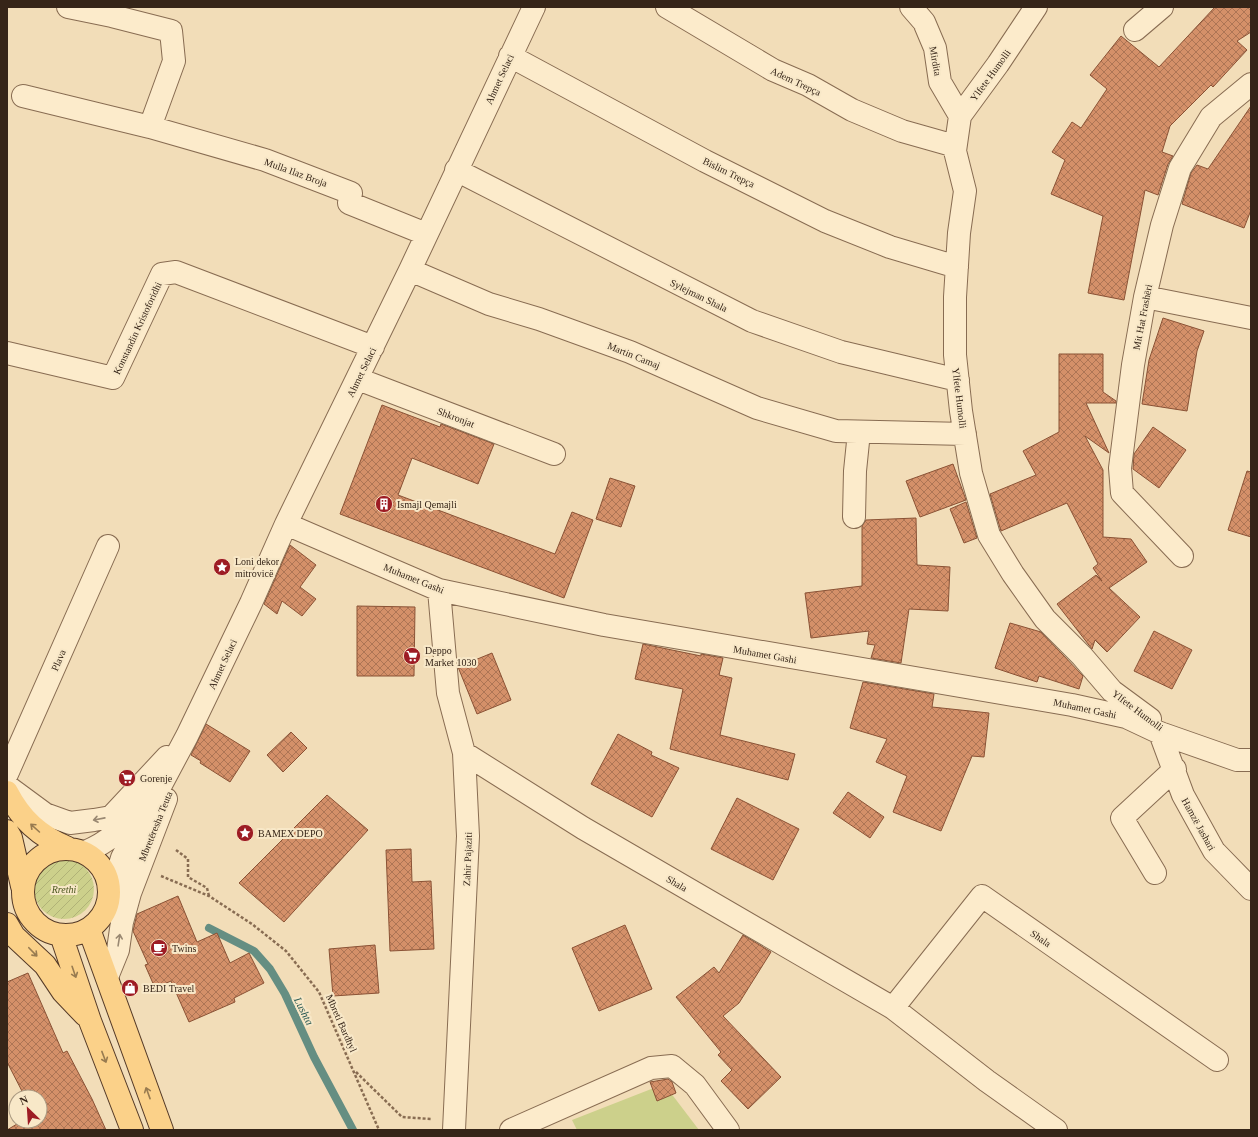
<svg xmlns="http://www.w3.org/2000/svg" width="1258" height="1137" font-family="'Times New Roman',serif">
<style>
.park{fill:#ccd08b}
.garden{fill:url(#garden-furrows)}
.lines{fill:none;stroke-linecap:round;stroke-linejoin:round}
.stream{stroke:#658e82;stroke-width:8}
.building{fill:url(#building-cross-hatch);stroke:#8a5235}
.minor-casing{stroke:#886c52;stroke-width:24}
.major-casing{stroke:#553a27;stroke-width:24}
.path{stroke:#886c52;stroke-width:2.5;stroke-dasharray:3 2;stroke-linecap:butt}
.minor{stroke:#fcebcb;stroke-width:22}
.major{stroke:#fbd189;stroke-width:22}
.oneway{stroke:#998872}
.oneway2{stroke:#987b50}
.labels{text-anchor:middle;stroke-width:4;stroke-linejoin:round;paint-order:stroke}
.street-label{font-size:10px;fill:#362518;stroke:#f8e8c8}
.poi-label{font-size:10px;fill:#362518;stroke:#f8e8c8;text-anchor:start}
.park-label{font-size:10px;font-style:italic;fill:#49541d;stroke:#f8e8c8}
.water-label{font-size:11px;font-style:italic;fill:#265751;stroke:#f8e8c8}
</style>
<defs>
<pattern id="garden-furrows" width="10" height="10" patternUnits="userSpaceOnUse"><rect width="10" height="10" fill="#ccd08b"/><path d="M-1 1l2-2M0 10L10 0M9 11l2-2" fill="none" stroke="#b0b277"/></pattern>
<pattern id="building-cross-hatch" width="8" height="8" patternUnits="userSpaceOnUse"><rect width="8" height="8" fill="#d49069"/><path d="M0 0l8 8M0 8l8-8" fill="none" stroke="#ad7555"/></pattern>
</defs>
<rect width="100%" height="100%" fill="#f2ddb8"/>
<!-- park -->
<path class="park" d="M664,1084L699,1130H577L572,1120Z"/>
<!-- garden -->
<path class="garden" d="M34 889a30 30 0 1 1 60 0a30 30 0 1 1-60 0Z"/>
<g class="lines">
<!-- stream -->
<path class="stream" d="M209,928L254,951L270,969L285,994L314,1057L353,1130"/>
</g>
<!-- building -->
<path class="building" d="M1215,7H1251V32L1237,41L1247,50L1213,87L1211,85L1170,126L1162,152L1173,156L1168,164L1158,195L1145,190L1124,300L1088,293L1103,216L1051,194L1065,160L1052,152L1072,122L1081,128L1107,89L1090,75L1121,36L1159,67Z
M1251,106V210L1244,228L1182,204L1191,173L1197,165L1208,169Z
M1163,318L1204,331L1197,351L1187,411L1142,404L1149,360Z
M1059,354H1103V392L1116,401V403H1086L1109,453L1085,436L1103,470V537L1131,539L1147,562L1109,588L1140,617L1107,652L1095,640L1092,649L1057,604L1096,575L1102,581L1093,568L1098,564L1067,503L1001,531L990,494L1036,475L1023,451L1059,432Z
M382,405L440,427L441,424L494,444L478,484L412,458L398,495L555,554L572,512L593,520L564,598L340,514Z
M1153,427L1186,450L1159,488L1133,469L1134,454Z
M953,464L966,500L920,517L906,481Z
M1247,471L1251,472V537L1228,530Z
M610,478L635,486L621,527L596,519Z
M966,502L977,538L964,543L950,509Z
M916,518L917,565L950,567L948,611L909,609L901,663L871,658L875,645L867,644L869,631L811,638L805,593L862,586V526L866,520Z
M290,545L316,565L300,587L316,599L302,616L282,601L277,614L264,604Z
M357,606L415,607L414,676H357Z
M1010,623L1041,632L1083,676L1079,689L1039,676L1037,682L995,668Z
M1154,631L1192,650L1172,689L1134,671Z
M643,644L701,656V654L723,658L719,675L732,678L720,735L795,754L788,780L670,749L683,689L635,679Z
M492,653L511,700L477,714L458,667Z
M863,682L934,694L932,707L989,713L984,757L972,756L941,831L893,812L907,776L876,762L887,739L850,728Z
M206,724L250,751L230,782L200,763L201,761L191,755Z
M291,732L307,748L283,772L267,755Z
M618,734L652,752L651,755L679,768L652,817L591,784Z
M848,792L884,817L870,838L833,813Z
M327,795L368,830L284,922L239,883Z
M737,798L799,829L773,880L711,849Z
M411,849L412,882L431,881L434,949L390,951L386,850Z
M178,896L197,942L217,933L230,963L249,953L264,983L234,998L235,1002L189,1022L171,981L155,988L145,965L148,964L133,931L137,914Z
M625,925L652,989L599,1011L572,948Z
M743,935L771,952L739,1003L723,1016L781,1077L748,1109L721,1081L732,1070L718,1055L721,1052L676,997L714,967L719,973Z
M375,945L379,993L333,996L329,949Z
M28,973L63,1053L67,1051L92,1099L106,1130H7L22,1121H40V1097H25L7,1062V982Z
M668,1079L672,1082L676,1093L657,1101L650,1082Z"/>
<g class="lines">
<defs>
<path id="minor" d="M68,7L112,16L171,31L174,61L150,127
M667,7L773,70L808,85L852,110L902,131L955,146
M911,7L924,22L935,48L940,82L960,116
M1036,7L998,64L960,116L955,151L965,191L959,233L955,297V355L961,411L971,473L989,535L1013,574L1045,619L1082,656L1112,691L1150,719
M1135,30L1162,7
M510,56L705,161L825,221L890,247L957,267
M23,96L150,127L265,160L351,193L349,203L426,234
M456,170L752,321L841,352L958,380
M410,270L489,304L539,319L630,352L757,408L836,431L965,434
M1145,297L1251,318
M7,353L113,378L162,274L176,272L373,347
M358,379L554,454
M854,517L855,471L859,432
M286,524L439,590L604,625L1072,705L1126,717L1160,733L1237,760H1251
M1182,556L1122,493L1120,468L1133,365L1145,297L1162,225L1180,168L1211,117L1251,84
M439,590L448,693L464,753L468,836L454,1130
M1160,733L1183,795L1214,851L1251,889
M464,753L583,828L893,1008L987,1081L1056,1130
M7,774L108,546
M7,786L45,814L70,823L94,820L111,817L167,757
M85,852C113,840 118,831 136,807
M1155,873L1122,818L1175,769
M109,900L122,858L187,736L251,603L286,524L410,270L534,7
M107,977L118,950L122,922L130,893L166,799
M893,1008L982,896L1217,1060
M511,1130L651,1068L672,1066L695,1085L728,1130"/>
<path id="major" d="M7,792C21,819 39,836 68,848
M7,831L11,838L22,886
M23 892a43 43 0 1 1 86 0a43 43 0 1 1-86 0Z
M7,924L14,936L45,965L63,992L85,1015
M89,929L162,1130
M61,935L90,1021L132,1130"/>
</defs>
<!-- minor casing -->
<use href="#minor" class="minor-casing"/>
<!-- major casing -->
<use href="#major" class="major-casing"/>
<!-- path -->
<path class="path" d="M176,850L188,859V877L207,888L209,896
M161,876L209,896L252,924L286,951L319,992L379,1130
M356,1072L402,1117L431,1119"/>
<!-- minor -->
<use href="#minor" class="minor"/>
<!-- major -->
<use href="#major" class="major"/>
</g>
<!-- one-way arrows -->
<defs><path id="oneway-shaft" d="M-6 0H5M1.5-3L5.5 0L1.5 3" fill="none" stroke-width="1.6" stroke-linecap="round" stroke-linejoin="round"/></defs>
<g class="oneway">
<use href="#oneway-shaft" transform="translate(99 819) rotate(169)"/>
<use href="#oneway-shaft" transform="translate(119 940) rotate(-81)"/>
</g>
<g class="oneway2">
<use href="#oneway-shaft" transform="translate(35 828) rotate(-138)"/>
<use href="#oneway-shaft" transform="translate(33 952) rotate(46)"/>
<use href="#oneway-shaft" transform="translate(74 972) rotate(71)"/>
<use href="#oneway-shaft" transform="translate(104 1057) rotate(69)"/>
<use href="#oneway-shaft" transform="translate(148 1093) rotate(-110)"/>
</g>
<!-- icons -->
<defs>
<symbol id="building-disc" viewBox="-11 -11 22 22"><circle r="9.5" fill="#9d1c24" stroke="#f8e8c8"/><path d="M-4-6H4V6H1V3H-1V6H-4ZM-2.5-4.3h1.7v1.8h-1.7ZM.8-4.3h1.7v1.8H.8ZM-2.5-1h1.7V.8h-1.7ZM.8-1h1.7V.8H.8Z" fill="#fff"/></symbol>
<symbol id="sight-disc" viewBox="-11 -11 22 22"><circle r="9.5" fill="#9d1c24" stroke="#f8e8c8"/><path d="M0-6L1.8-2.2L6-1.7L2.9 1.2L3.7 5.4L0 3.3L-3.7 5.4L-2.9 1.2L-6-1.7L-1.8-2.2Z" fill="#fff"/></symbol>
<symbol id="supermarket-disc" viewBox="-11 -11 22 22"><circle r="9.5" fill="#9d1c24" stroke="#f8e8c8"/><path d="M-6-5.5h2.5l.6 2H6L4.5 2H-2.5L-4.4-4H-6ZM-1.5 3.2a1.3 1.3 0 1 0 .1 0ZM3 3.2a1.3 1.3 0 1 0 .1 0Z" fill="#fff"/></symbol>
<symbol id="cafe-disc" viewBox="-11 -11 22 22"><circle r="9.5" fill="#9d1c24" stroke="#f8e8c8"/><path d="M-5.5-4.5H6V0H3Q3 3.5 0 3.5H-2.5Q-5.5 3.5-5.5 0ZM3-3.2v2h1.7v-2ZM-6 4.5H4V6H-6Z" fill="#fff"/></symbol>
<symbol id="shop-disc" viewBox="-11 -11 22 22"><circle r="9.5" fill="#9d1c24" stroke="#f8e8c8"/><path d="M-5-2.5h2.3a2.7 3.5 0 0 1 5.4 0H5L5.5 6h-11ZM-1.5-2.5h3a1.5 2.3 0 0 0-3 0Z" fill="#fff"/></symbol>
</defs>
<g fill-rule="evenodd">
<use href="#building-disc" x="374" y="494" width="20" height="20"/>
<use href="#sight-disc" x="212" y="557" width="20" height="20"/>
<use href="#supermarket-disc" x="402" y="646" width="20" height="20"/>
<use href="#supermarket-disc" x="117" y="768" width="20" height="20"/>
<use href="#sight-disc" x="235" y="823" width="20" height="20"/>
<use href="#cafe-disc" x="149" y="938" width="20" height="20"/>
<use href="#shop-disc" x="120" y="978" width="20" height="20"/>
</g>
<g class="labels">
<!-- street labels -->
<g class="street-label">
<text transform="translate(936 61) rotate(80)" y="4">Mirdita</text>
<text transform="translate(990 75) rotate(-54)" y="4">Ylfete Humolli</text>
<text transform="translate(499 79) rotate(-65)" y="4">Ahmet Selaci</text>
<text transform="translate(796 81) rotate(25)" y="4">Adem Trepça</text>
<text transform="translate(296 172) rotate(20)" y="4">Mulla Ilaz Broja</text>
<text transform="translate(729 172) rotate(26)" y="4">Bislim Trepça</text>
<text transform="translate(699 295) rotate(26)" y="4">Sylejman Shala</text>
<text transform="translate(1142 317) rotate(-79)" y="4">Mit Hat Frashëri</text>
<text transform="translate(137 328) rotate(-65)" y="4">Konstandin Kristoforidhi</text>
<text transform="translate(634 355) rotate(22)" y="4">Martin Camaj</text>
<text transform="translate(361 372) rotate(-64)" y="4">Ahmet Selaci</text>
<text transform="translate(960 398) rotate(83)" y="4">Ylfete Humolli</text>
<text transform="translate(456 417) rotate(21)" y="4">Shkronjat</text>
<text transform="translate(414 578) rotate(22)" y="4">Muhamet Gashi</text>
<text transform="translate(765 654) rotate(10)" y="4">Muhamet Gashi</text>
<text transform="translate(58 660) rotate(-66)" y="4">Plava</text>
<text transform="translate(222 664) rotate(-65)" y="4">Ahmet Selaci</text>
<text transform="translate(1085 708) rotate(12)" y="4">Muhamet Gashi</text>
<text transform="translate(1138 710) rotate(37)" y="4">Ylfete Humolli</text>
<text transform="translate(1199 824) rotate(61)" y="4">Hamzë Jashari</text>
<text transform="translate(155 826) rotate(-68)" y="4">Mbretëresha Teuta</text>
<text transform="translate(467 859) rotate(-88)" y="4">Zahir Pajaziti</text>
<text transform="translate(677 883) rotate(30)" y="4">Shala</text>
<text transform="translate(1041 938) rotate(35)" y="4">Shala</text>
<text transform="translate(342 1023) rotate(66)" y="4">Mbreti Bardhyl</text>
</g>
<!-- poi labels -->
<g class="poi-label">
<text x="397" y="508">Ismajl Qemajli</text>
<text x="235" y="565">Loni dekor<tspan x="235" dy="12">mitrovicë</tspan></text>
<text x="425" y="654">Deppo<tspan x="425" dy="12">Market 1030</tspan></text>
<text x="140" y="782">Gorenje</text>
<text x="258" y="837">BAMEX DEPO</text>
<text x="172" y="952">Twins</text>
<text x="143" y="992">BEDI Travel</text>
</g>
<!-- park labels -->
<g class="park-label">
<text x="64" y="893">Rrethi</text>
</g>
<!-- water labels -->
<g class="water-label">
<text transform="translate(304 1011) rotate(63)" y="4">Lushta</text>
</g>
</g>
<!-- border -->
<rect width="1258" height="1137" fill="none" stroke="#362518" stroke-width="16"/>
<!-- north arrow -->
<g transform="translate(28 1109) rotate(335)"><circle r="19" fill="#f8e8c8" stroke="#aa9a82"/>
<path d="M0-3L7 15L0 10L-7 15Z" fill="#9d1c24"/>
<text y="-6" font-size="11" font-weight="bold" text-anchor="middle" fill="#362518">N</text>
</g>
</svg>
